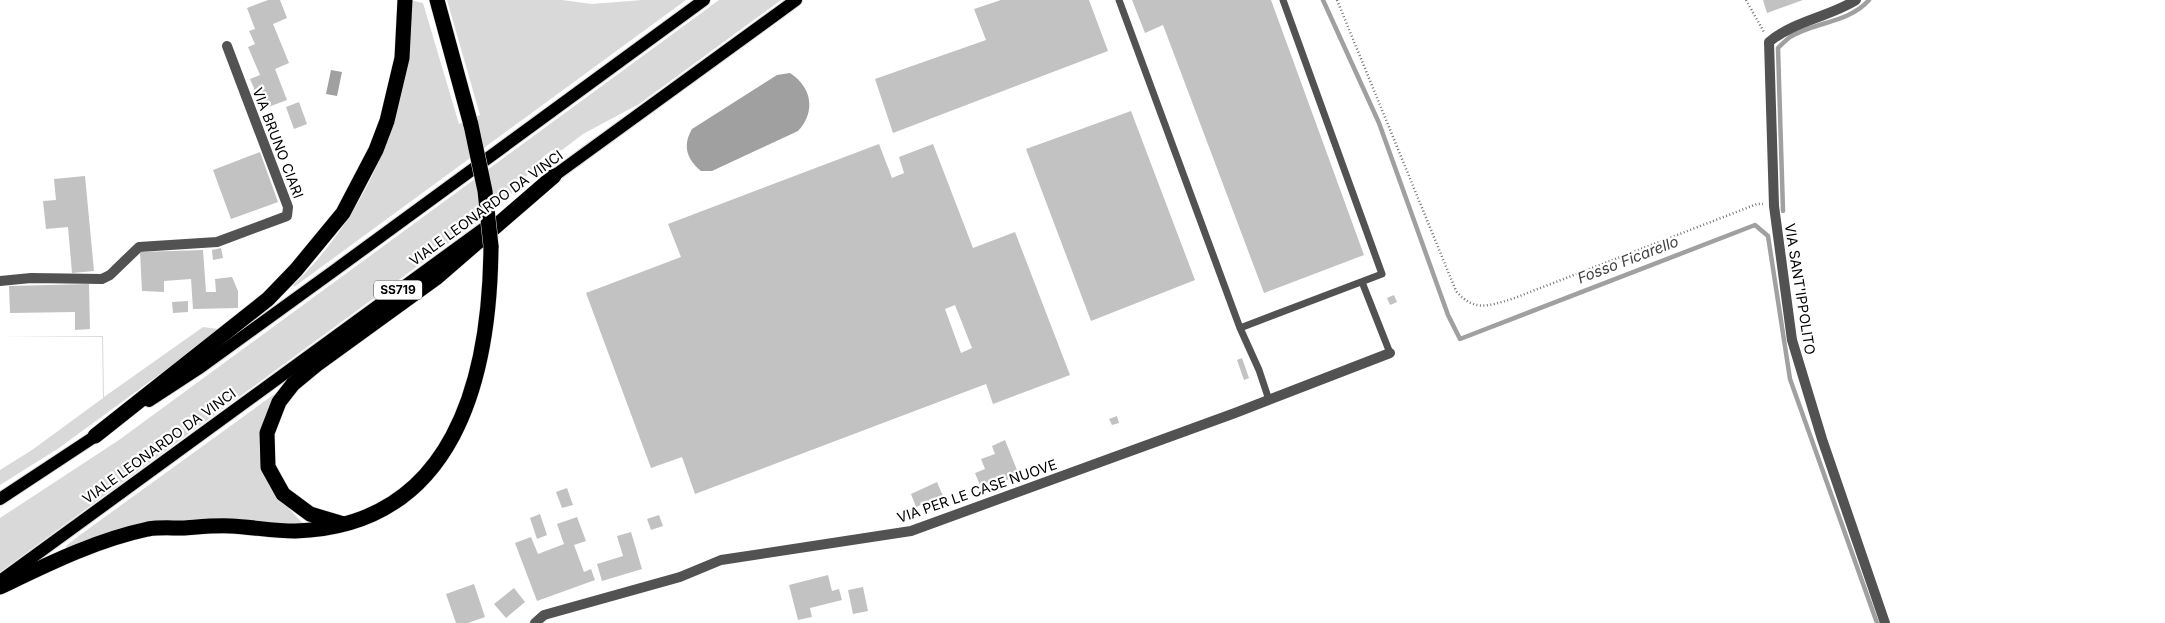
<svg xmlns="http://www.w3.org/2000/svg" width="2165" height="623" font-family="Inter,sans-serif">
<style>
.green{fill:#d9d9d9}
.water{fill:#a0a0a0}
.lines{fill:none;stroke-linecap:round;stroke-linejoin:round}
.stream{stroke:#a0a0a0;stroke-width:4.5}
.building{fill:#c2c2c2;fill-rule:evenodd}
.primary-casing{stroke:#dbdbdb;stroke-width:14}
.highway-casing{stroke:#dbdbdb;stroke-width:16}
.path{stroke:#747474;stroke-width:2.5;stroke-dasharray:1 2.5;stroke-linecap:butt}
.lane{stroke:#525252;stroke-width:7}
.street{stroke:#525252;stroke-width:10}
.primary{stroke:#000;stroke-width:12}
.highway{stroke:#000;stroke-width:15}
.highway-bridge-casing{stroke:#dbdbdb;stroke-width:16;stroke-linecap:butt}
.highway-bridge{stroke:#000;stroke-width:15}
.labels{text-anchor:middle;stroke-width:4.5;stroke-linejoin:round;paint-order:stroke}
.shield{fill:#fff;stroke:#4c4c4c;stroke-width:1}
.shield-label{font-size:12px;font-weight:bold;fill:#000}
.street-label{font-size:14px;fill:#000;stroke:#fff}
.water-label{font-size:15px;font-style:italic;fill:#414141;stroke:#fff}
</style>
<rect width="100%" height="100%" fill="#fff"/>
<!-- green -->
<path class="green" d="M410,0L423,3L459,124L480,115L447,0H562L592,4L642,0H686L294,287L293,285C350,232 391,153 405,76C410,52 410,25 410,0Z
M719,0H781L639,104L583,134L562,150H552L543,157L501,205L0,572V518L119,440Z
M227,325L59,448L0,485V470L32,450L103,398L102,337H0L103,336L104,397L203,327L218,329Z
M280,390C267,411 255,434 261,459C262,466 268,474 271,480C280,498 288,509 303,523V525L195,520L66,549V546L80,535Z"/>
<!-- water -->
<path class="water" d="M331,70L342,72L337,96L326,94Z
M790,73C812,87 816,112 798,131L712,171H701C687,159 682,146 692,129L777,75Z"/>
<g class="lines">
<!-- stream -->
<path class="stream" d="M1323,0L1379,123L1448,315L1460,339L1755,225L1768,236L1790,379L1877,623
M1783,211L1778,48C1782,44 1786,40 1790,37C1814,22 1849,23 1869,0"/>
</g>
<!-- building -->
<path class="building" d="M268,0H280L287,18L273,24L289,63L275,69L287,100L263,109L250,79L260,75L248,47L255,44L249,31L255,29L247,8Z
M1001,0H1089L1108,51L893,133L875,79L986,40L974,9Z
M1132,0H1271L1364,255L1264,293L1163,25L1145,33Z
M1763,0H1803L1767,13Z
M299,102L307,124L294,129L286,107Z
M1131,111L1195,280L1091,321L1026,149Z
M879,144L892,178L904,173L899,157L933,144L973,248L1015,232L1070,375L993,404L986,384L695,494L682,457L651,468L586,293L681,257L668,224ZM955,305L972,348L961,353L945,309Z
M260,152L278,202L231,219L213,170Z
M85,176L94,271L72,273L68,227L46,229L43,201L56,200L54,179Z
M221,248L223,258L213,260L212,250Z
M203,250L206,292H216L215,279L232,277L238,291V308L193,309L191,279L164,281V292L142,291L140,252Z
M89,284L90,329L75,330V312L10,313L9,286Z
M1394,295L1397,302L1390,305L1387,298Z
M188,301V312L173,313L172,302Z
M1242,358L1249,378L1244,380L1237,360Z
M1117,416L1119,423L1112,425L1109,419Z
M1005,440L1019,475L982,490L975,473L985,469L981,459L995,454L992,446Z
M937,482L943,496L916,507L911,494Z
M567,488L573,505L562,508L556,492Z
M540,514L547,535L537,539L530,518Z
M659,515L663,526L651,530L647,519Z
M577,517L586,541L574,545L584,572L591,569L595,580L537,601L515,543L531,537L538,554L564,544L557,524Z
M631,532L642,569L602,581L597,564L623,556L617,536Z
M828,575L832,591L839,589L842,600L810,608L812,617L798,620L789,585Z
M474,584L485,617L468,623H456L446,594Z
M863,587L868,611L853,614L848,590Z
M514,588L525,602L506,618L494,604Z"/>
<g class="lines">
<defs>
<path id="primary" d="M547,181L796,0
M149,401L201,367L335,270L704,0
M0,499L103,431
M0,581L491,223"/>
<path id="highway" d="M437,0L471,125
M95,436L268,299L296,270L343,213L376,150L387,121L402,58L405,0
M340,523L310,514L283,494L268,467L267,433L279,402L293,384L316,365L436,278L554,176
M0,587C48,564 96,540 148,529C159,527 171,528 182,528C198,527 215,525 231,526C252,527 274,531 295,531C455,526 490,378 491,246"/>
</defs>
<!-- primary casing -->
<use href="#primary" class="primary-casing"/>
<!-- highway casing -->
<use href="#highway" class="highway-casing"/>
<!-- path -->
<path class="path" d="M1337,0L1456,291C1474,312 1488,306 1512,299L1757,204H1763
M1746,0L1764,32"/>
<!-- lane -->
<path class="lane" d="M1119,0L1240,328L1259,370L1269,400
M1362,282L1390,353
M1240,328L1382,274L1283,0"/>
<!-- street -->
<path class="street" d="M1856,0C1829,17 1794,21 1769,42L1774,206L1792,340L1822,439L1885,623
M0,281L31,278L102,279L110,275L139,247L217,242L287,216L288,207L227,46
M535,623L544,615L680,577L721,560L911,531L1235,413L1390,353"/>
<!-- primary -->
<use href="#primary" class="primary"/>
<!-- highway -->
<use href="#highway" class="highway"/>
<defs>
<path id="highway-bridge" d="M471,125L485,191L491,246"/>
</defs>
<!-- highway-bridge casing -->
<use href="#highway-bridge" class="highway-bridge-casing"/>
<!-- highway-bridge -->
<use href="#highway-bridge" class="highway-bridge"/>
</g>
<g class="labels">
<!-- shield labels -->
<rect class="shield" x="374" y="280.5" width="48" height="19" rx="4"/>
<g class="shield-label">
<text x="398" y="294">SS719</text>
</g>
<!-- street labels -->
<g class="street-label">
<text transform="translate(278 143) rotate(69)" y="5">VIA BRUNO CIARI</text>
<text transform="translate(486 208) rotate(-36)" y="5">VIALE LEONARDO DA VINCI</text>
<text transform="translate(1800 289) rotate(81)" y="5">VIA SANT'IPPOLITO</text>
<text transform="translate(159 446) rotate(-36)" y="5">VIALE LEONARDO DA VINCI</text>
<text transform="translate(977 491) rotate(-19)" y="5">VIA PER LE CASE NUOVE</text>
</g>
<!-- water labels -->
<g class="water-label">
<text transform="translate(1628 260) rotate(-21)" y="5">Fosso Ficarello</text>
</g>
</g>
</svg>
